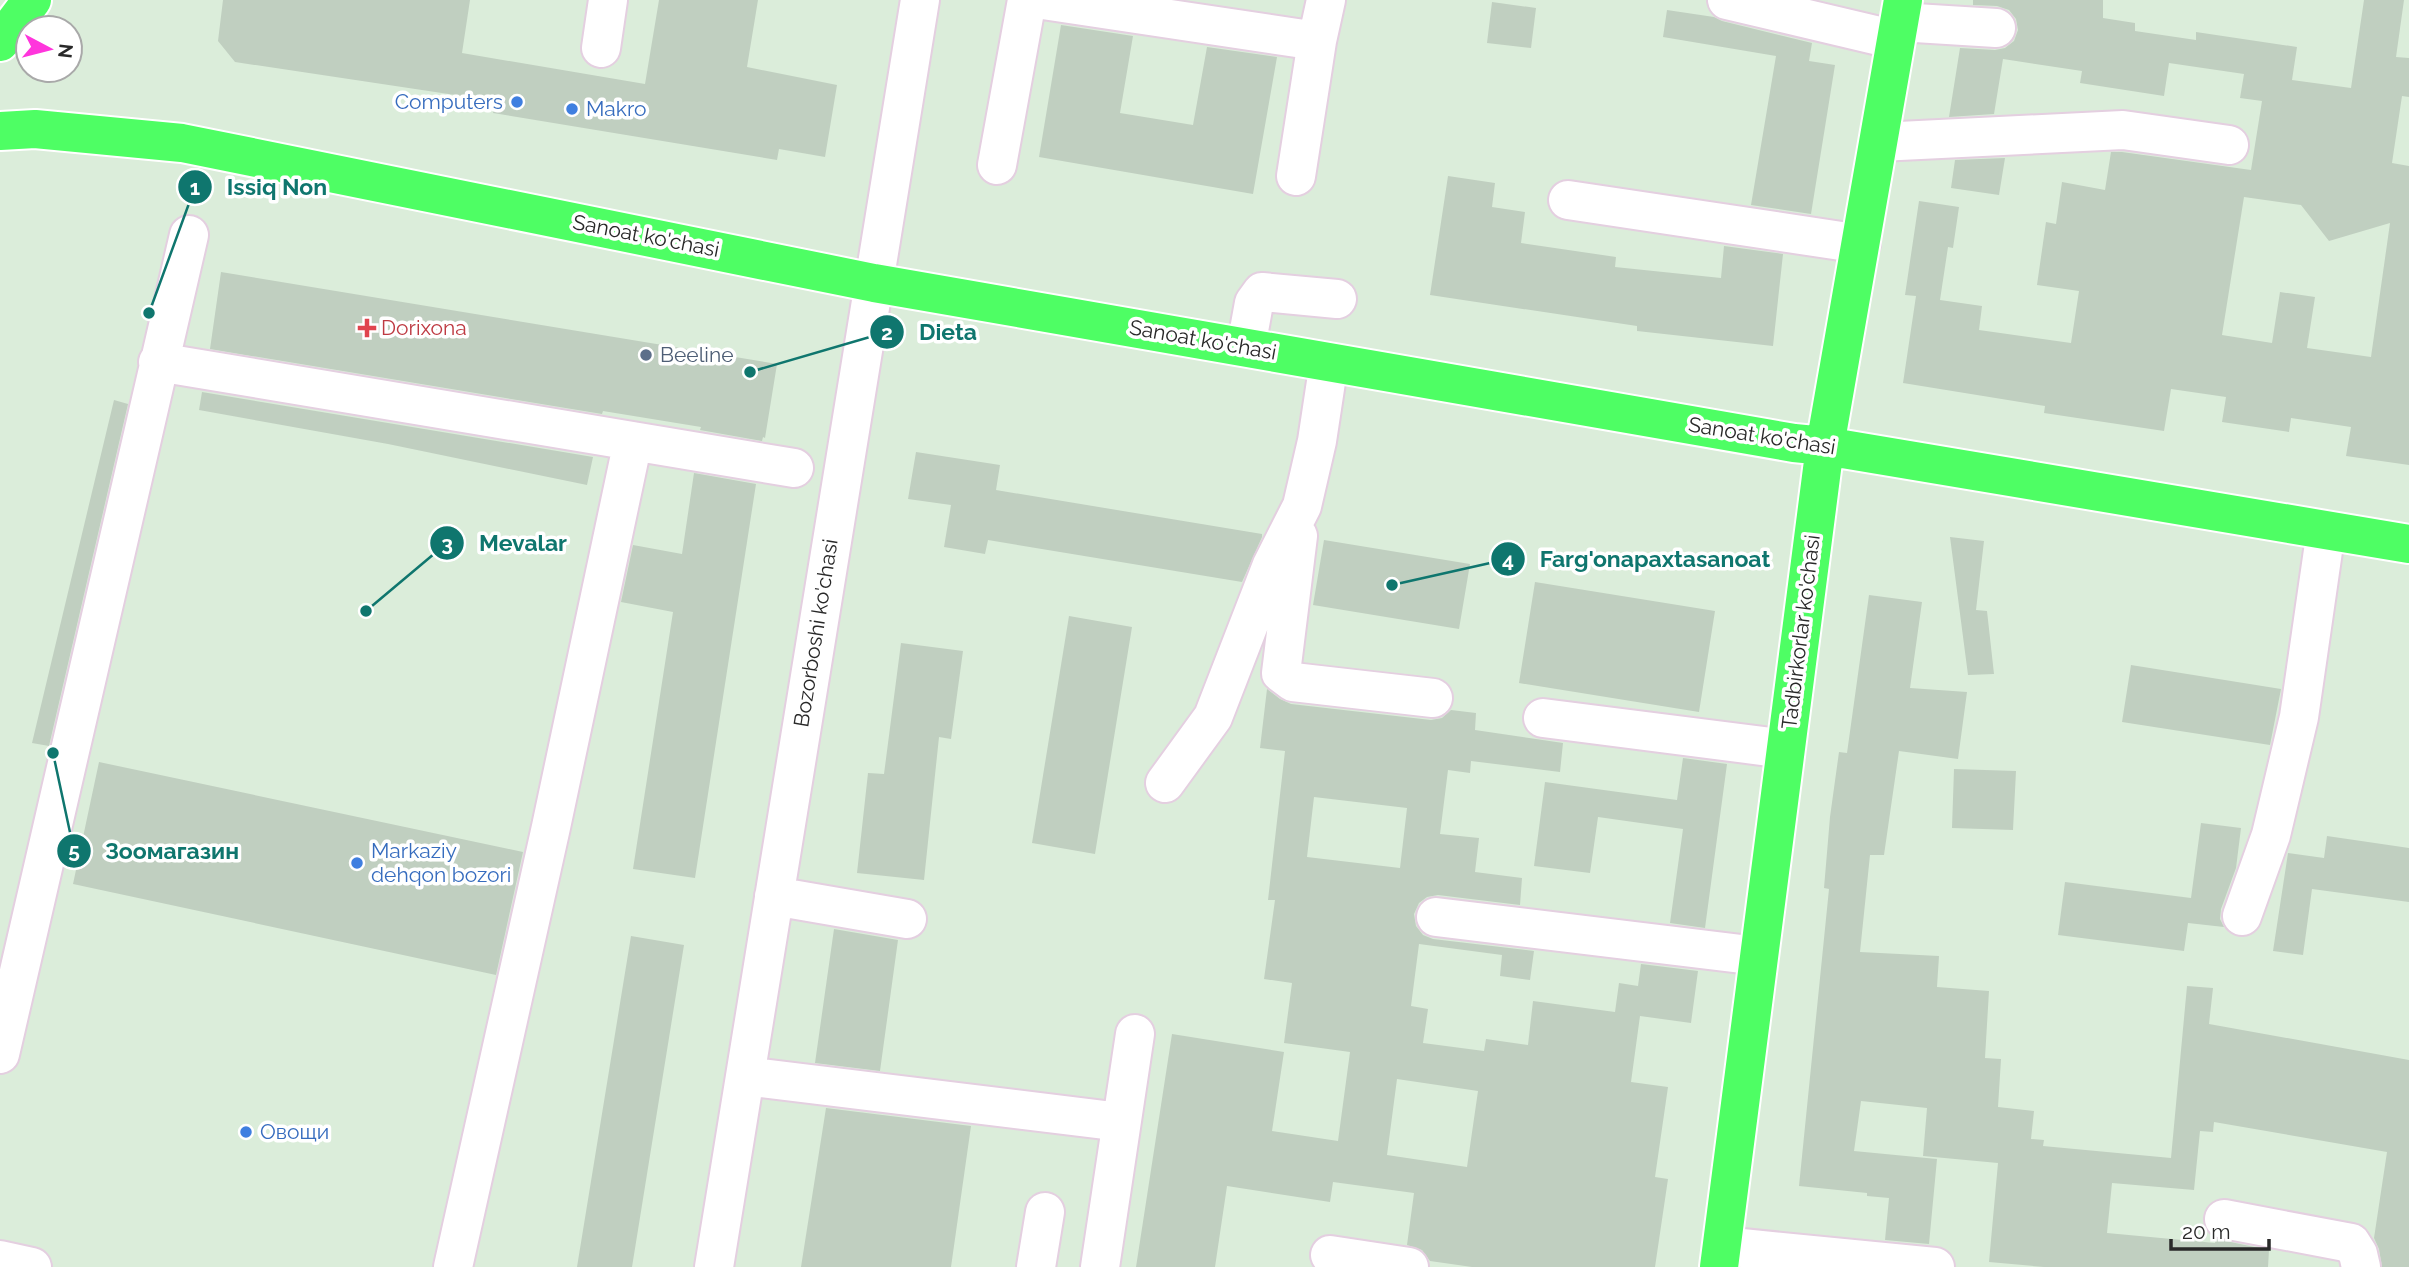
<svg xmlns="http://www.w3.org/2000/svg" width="2409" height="1267" font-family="Raleway,sans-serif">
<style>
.building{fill:#c0cfc0;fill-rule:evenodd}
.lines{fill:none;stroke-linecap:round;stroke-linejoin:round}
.minor-casing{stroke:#e4cfe0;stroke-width:42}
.major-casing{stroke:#fff;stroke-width:42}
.minor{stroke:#fff;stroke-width:38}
.major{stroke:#4efe64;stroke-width:38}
.shop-dot{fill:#3f7fe0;stroke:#fff;stroke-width:2.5}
.health-dot{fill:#e0444e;stroke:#fff;stroke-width:2.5}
.service-dot{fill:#5c6f8a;stroke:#fff;stroke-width:2.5}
.labels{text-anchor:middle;stroke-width:7;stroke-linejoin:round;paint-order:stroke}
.shop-label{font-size:21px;fill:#366cbe;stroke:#fff;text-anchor:start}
.street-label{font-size:21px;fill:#292929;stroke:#fff}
.health-label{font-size:21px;fill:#be3a42;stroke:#fff;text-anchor:start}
.service-label{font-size:21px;fill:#4e5e75;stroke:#fff;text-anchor:start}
.leader{fill:none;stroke:#0f766e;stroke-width:2.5}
.callout-dot{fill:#0f766e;stroke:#fff;stroke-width:2.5}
.mark-label{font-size:21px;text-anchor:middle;font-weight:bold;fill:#fff}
.callout-label{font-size:23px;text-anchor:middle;font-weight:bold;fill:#0f766e;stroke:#fff;stroke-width:7;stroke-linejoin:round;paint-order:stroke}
</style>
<rect width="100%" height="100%" fill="#dbedda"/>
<!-- building -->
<path class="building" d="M223,0H470L462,53L645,84L659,0H758L747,67L837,85L825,157L779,149L777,160L493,113L495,101L235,62L218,41Z
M1973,0H2103V18L2135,23V31L2196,40V32L2297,47L2292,80L2351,88L2364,0H2404L2396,57L2409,58V97L2402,96L2392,163L2409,166V465L2346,456L2351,427L2291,418L2289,432L2222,422L2226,397L2171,389L2164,431L2044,413L2045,406L1903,383L1916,296L1905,295L1919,201L1959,207L1953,248L1948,247L1940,300L1982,306L1979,330L2071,343L2079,291L2037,285L2046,222L2056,224L2062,182L2105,190L2111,152H2122L2251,170L2262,101L2240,98L2244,74L2169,63L2164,96L2080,83L2082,71L2003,59L1994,114L1949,117L1960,48L1995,50L2005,48L2014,41L2018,30L2016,19L2009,10L1997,6L1973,5ZM2244,197L2301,205L2329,241L2390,223L2371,357L2307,348L2315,297L2280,292L2272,343L2222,335Z
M1492,2L1536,8L1531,48L1487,43Z
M1667,10L1714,17L1722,21L1812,43L1809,61L1835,65L1811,214L1751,205L1776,56L1663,37Z
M1061,25L1133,36L1120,113L1193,125L1207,47L1277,57L1253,194L1039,157Z
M2005,158L1999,195L1951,188L1955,160Z
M1448,176L1495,183L1492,207L1525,212L1521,243L1616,257L1615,267L1721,278L1724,246L1783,254L1773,346L1637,331V326L1430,295Z
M221,272L777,364L765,438L763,437L762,441L700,430L701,427L603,411L602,414L210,349Z
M202,392L593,457L587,485L388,444L199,410Z
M114,400L128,404L49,746L32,743Z
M916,452L1000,465L996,490L1262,534V537L1242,582L988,540L985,554L944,547L951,505L908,499Z
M694,473L756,484L695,878L633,869L673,612L621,602L633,545L682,554Z
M1950,537L1984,541L1976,610L1987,611L1994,674L1968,675Z
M1324,540L1470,564L1459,629L1313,605Z
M1535,582L1715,611L1699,712L1519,683Z
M1869,595L1922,602L1910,688L1967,692L1958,759L1899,751L1884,855H1870L1860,952L1939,956L1937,987L1989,991L1985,1058L2001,1059L1998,1107L2034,1111L2031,1139L2044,1140L2043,1146L2171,1158L2187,986L2213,988L2209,1024L2409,1060V1267H2382L2379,1249L2374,1238L2387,1152L2214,1122L2213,1132L2200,1131L2194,1190L2112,1183L2107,1233L2215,1243L2216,1239L2269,1250L2268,1267H2044L1989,1262L1998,1163L1923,1156L1927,1108L1861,1101L1854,1151L1937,1159L1929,1244L1885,1240L1889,1198L1867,1196V1193L1799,1186L1829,889L1824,888L1830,817L1839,752L1847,753Z
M1069,616L1132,627L1095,854L1032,843Z
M901,643L963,651L951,739L939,737L924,880L857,873L868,773L884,774Z
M2131,665L2281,689L2270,745L2122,722Z
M1267,689L1280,699L1291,704L1431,720L1442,718L1451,710L1476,713L1475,730L1563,743L1560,772L1471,761L1470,773L1448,770L1440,834L1479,838L1475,872L1522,878L1520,905L1438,895L1427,897L1419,903L1414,914L1416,926L1423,935L1433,939L1534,951L1530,980L1500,976L1502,955L1419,944L1411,1006L1428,1009L1423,1043L1484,1051L1486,1039L1528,1045L1533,1001L1615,1012L1619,983L1638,986L1641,964L1698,971L1691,1023L1640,1016L1631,1082L1668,1087L1655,1177L1668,1179L1655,1267H1472L1430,1261L1422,1250L1407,1245L1414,1193L1333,1182L1330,1202L1227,1186L1215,1267H1136L1172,1034L1284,1052L1272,1131L1338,1141L1350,1052L1284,1043L1292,983L1264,979L1275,900H1268L1285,751L1260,748ZM1314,797L1407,808L1400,868L1307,857ZM1397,1079L1478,1091L1467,1167L1387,1155Z
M1683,758L1727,764L1705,928L1670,923L1683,829L1598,817L1590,873L1534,866L1545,782L1677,800Z
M99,762L523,852L496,975L73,884Z
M1954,769L2016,771L2013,830L1952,828Z
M2201,823L2241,828L2236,868L2221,909L2220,919L2224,927L2188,923L2184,951L2058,935L2065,882L2191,898Z
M2327,836L2409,848V902L2312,889L2303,955L2273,951L2288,853L2324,858Z
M834,929L898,940L880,1071L815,1063Z
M631,936L684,945L632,1267H577Z
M826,1108L971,1126L951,1267H801Z"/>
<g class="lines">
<defs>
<path id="minor" d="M1043,0L1317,41
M1727,0L1896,40
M1899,22L1996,28
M601,48L608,0
M1879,142L2123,130L2229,145
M997,165L1027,0
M1296,176L1317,41L1326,0
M1568,200L1861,244
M1246,347L1254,303L1262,292L1337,299
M158,362L794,468
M1298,536L1281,673L1293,682L1433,698
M1543,718L1786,749
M1165,783L1213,717L1272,565L1302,506L1317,441L1329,362
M774,896L907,919
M2242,916L2271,835L2299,717L2326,530
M1436,917L1758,956
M0,1054L189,235
M745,1076L1121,1122
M2224,1219L2351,1243L2358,1254L2361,1267
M1722,1246L1935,1267
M1330,1255L1409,1267
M0,1260L32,1267
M453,1267L551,827L633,441
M714,1267L920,0
M1036,1267L1045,1212
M1100,1267L1135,1034"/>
<path id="major" d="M0,42L32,0
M0,131L35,129L182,143L874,283L1794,443L1825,446L2409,544
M1719,1267L1825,446L1903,0"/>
</defs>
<!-- minor casing -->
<use href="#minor" class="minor-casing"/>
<!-- major casing -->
<use href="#major" class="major-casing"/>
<!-- minor -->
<use href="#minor" class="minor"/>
<!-- major -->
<use href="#major" class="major"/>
</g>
<!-- markers -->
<g class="shop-dot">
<circle cx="517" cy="102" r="7"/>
<circle cx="572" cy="109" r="7"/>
<circle cx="357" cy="863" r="7"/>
<circle cx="246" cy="1132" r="7"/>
</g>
<path class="health-dot" d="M363.5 317.5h7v7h7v7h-7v7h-7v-7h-7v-7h7z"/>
<circle class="service-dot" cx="646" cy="355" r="7"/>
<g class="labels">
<!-- shop labels -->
<g class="shop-label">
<text x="503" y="109" text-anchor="end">Computers</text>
<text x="586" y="116">Makro</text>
<text x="371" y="858">Markaziy<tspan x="371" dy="24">dehqon bozori</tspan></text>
<text x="260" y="1139">Овощи</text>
</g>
<!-- street labels -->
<g class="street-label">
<text transform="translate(646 236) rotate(11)" y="7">Sanoat ko'chasi</text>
<text transform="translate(1203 340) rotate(10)" y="7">Sanoat ko'chasi</text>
<text transform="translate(1762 436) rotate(9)" y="7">Sanoat ko'chasi</text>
<text transform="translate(1801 632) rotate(-83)" y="7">Tadbirkorlar ko'chasi</text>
<text transform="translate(816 633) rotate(-81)" y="7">Bozorboshi ko'chasi</text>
</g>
<!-- health labels -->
<g class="health-label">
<text x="381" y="335">Dorixona</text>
</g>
<!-- service labels -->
<g class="service-label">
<text x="660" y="362">Beeline</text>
</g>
</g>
<!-- callouts -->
<path class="leader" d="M149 313L195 187M750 372L887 332M366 611L447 543M1392 585L1508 559M53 753L74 851"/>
<g class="callout-dot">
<circle cx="149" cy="313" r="7"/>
<circle cx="750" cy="372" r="7"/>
<circle cx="366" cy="611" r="7"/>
<circle cx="1392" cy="585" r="7"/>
<circle cx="53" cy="753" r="7"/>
<circle cx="195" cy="187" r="18"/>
<circle cx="887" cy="332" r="18"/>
<circle cx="447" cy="543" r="18"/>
<circle cx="1508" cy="559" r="18"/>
<circle cx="74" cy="851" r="18"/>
</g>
<g class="mark-label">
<text x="195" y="195">1</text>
<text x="887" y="340">2</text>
<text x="447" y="551">3</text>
<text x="1508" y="567">4</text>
<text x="74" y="858">5</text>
</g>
<g class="callout-label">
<text x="277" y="195">Issiq Non</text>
<text x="948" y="340">Dieta</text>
<text x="523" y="551">Mevalar</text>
<text x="1655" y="567">Farg'onapaxtasanoat</text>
<text x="172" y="859">Зоомагазин</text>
</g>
<!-- north arrow -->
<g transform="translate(49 49) rotate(97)"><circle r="33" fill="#ffffff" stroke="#a9a9a9" stroke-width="2"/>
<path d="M0-5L12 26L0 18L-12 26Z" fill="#ff35dc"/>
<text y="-10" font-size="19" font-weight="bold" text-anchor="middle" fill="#292929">N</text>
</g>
<!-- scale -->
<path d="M2171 1239v10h98v-10" fill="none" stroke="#292929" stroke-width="3.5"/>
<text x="2182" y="1239" font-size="21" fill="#292929" stroke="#ffffff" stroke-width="5" paint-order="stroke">20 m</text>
</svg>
